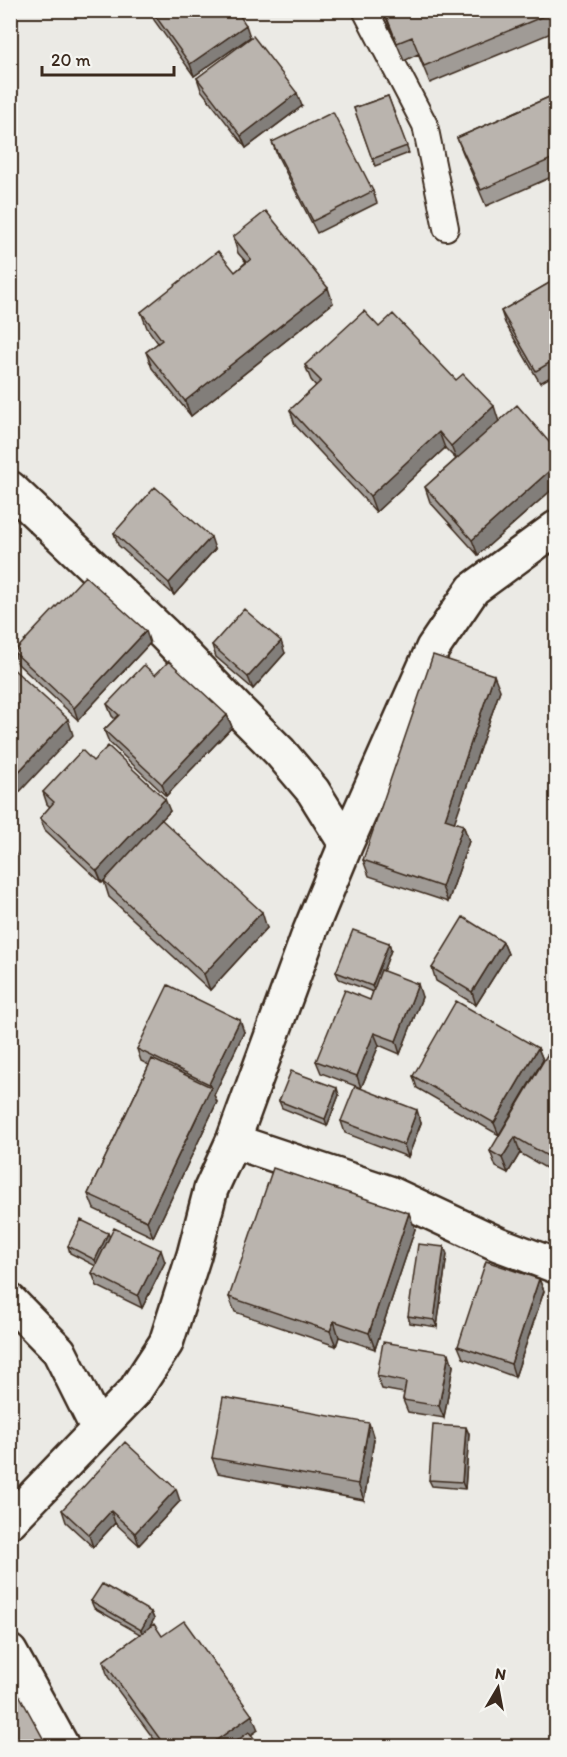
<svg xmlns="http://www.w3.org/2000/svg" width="567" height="1757" font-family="Itim,sans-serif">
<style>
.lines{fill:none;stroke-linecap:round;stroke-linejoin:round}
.lane-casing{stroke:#3b2a1e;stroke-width:28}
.street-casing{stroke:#3b2a1e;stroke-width:38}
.lane{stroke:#f6f6f2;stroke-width:24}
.street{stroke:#f6f6f2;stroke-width:33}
.wall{fill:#a09b96;stroke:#3b2a1e;stroke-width:1.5}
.shaded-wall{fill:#827e7a;stroke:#3b2a1e;stroke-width:1.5}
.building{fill:#bab4ae;stroke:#3b2a1e;stroke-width:1.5}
</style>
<rect width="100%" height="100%" fill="#ebeae5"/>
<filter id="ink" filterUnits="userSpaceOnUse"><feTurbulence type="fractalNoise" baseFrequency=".0167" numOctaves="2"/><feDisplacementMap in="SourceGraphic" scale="12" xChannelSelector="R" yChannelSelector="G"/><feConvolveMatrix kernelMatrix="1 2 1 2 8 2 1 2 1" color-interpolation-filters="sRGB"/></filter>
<g filter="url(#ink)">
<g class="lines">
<defs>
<path id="lane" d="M365,10L425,125L446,228"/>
<path id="street" d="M10,488L164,634L236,708L280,752L313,791L346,844
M233,1141L310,931L346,844L433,648L473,589L556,528
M10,1301L59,1351L98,1429
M10,1521L134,1392L166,1343L194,1255L211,1189L233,1141L389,1193L498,1244L556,1266
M10,1652L62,1746"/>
</defs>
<!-- lane casing -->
<use href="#lane" class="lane-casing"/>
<!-- street casing -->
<use href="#street" class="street-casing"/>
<!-- lane -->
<use href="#lane" class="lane"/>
<!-- street -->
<use href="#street" class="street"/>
</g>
<!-- wall -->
<path class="wall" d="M150,10H236L250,37L194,76L154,20Z
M383,10H556V31L430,83L418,54L404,61Z
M197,78L302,106L246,148L201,90Z
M556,94V175L486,206L463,153L457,138Z
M388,96L409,153L375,166L354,108Z
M272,142L373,191L377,203L317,233L277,155Z
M233,237L333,303L191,416L152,368L146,352L158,343L147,328L141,312L235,272L246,262L238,253Z
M556,279V374L540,383L505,323L501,311Z
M379,327L456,380L499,421L556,450V486L478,555L430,502L425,487L456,459L445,448L376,512L295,425L290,410L316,386L311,380L305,365Z
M114,533L215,549L174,595L118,545Z
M150,643L78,720L18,664L14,652Z
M212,645L285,653L253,689L216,657Z
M155,675L227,715L232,727L166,796L109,742L104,730L115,719L112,716L107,704Z
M500,690L454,822L463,825L469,841L448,902L369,876L363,860Z
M93,761L170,811L161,820L267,928L210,990L109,897L104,881L106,878L102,883L45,830L40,818L50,807L47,804L43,792Z
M503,942L508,954L476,1005L436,981L432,968Z
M389,943L391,950L383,971L422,997L400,1054L379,1045L361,1088L321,1073L316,1061L370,1000L373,992L339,979L336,972Z
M244,1032L214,1095L217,1102L153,1237L94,1209L88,1194L149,1065L141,1061L137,1049Z
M538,1048L543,1060L499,1135L417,1088L413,1076Z
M556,1060V1174L520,1153L508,1173L496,1167L490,1151Z
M339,1095L327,1126L282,1108L279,1101Z
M341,1121L421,1123L408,1157L345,1133Z
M415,1229L375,1349L339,1337L336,1346L235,1312L229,1297Z
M110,1237L165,1262L142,1308L97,1286L92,1273L96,1266L70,1253L68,1246Z
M447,1254L437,1327L410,1323L408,1316Z
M539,1279L544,1291L515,1377L463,1358L458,1346Z
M453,1366L444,1418L408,1412L403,1400L404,1393L382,1389L377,1376Z
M469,1434L465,1489L432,1486L429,1480Z
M374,1439L364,1500L218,1473L212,1458Z
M180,1501L139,1545L115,1523L93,1547L66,1522L62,1510Z
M91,1601L151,1612L154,1619L149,1628L162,1636L258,1730L251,1735L260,1746H159L108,1677L103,1661L140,1634L94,1608Z
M45,1742L47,1746H10Z"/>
<!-- shaded-wall -->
<path class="shaded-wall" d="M246,25L250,37L194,76L190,64Z
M297,93L302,106L246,148L241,136Z
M328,288L333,303L191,416L185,401Z
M494,406L499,422L457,461L451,446Z
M439,432L445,448L376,512L370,496Z
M556,465V486L478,555L472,540Z
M211,537L215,549L174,595L169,583Z
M146,631L150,643L78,720L74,708Z
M281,641L285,653L253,689L248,677Z
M494,675L500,690L450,835L445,819Z
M227,715L232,727L166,796L162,784Z
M68,719L73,735L10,802V781Z
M165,799L170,811L102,883L97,871Z
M463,825L469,841L448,902L442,887Z
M11,843L16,855L10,860V844Z
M262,912L267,928L210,990L204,974Z
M503,942L508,954L476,1005L472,992Z
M389,943L391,950L375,993L372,986Z
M418,984L422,997L400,1054L396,1041Z
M240,1020L244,1032L214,1095L217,1102L153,1237L147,1221L211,1088L209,1084Z
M374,1033L379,1045L361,1088L357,1076Z
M538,1048L543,1060L499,1135L494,1123Z
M337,1088L339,1095L327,1126L325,1119Z
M417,1110L421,1123L408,1157L404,1145Z
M515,1137L520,1153L508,1173L502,1158Z
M409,1213L415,1229L375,1349L369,1333Z
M108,1233L111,1240L98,1267L95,1260Z
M444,1247L447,1254L437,1327L434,1320Z
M161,1250L165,1262L142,1308L138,1296Z
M539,1279L544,1291L515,1377L511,1364Z
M334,1321L339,1337L336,1346L330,1331Z
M449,1353L453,1366L444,1418L439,1406Z
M369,1423L374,1439L364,1500L358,1484Z
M466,1427L469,1434L465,1489L462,1482Z
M176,1489L180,1501L139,1545L135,1533Z
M111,1511L115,1523L93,1547L89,1535Z
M151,1612L154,1619L144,1637L141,1630Z
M252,1715L258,1730L235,1746H208Z"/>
<!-- building -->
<path class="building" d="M151,10H236L246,25L190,64Z
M384,10H556V11L424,66L412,37L397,43Z
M253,36L297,93L241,136L197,78Z
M556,94V157L481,190L457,138Z
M388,96L407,146L372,159L354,108Z
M333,112L373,191L313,221L272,142Z
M266,211L328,288L185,401L146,352L162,340L141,312L218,251L235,272L251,259L233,237Z
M556,279V359L536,371L501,311Z
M364,311L379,327L393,314L456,380L463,374L494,406L451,446L439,432L370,496L290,410L321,381L305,365Z
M517,405L556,450V465L472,540L425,487Z
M155,487L211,537L169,583L114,533Z
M85,576L146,631L74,708L14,652Z
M244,609L281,641L248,677L212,645Z
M433,655L494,675L445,819L463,825L442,887L363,860Z
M169,661L227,715L162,784L104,730L119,715L107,704L144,665L155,675Z
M10,666L68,719L10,781Z
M108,746L165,799L97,871L40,818L54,802L43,792L82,750L93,761Z
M161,819L262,912L204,974L104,881Z
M463,917L503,942L472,992L432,968Z
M353,930L389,943L372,986L336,972Z
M381,970L418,984L396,1041L374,1033L357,1076L316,1061L345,990L370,1000Z
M168,985L240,1020L209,1084L137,1049Z
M456,1001L538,1048L494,1123L413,1076Z
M547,1055L556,1060V1161L515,1137L502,1158L490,1151Z
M152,1059L211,1087L147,1221L88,1194Z
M291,1071L337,1088L325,1119L279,1101Z
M355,1086L417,1110L404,1145L341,1121Z
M273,1168L409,1213L369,1333L334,1321L330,1331L229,1297Z
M81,1220L108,1233L95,1260L68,1246Z
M114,1228L161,1250L138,1296L92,1273Z
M418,1244L444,1247L434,1320L408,1316Z
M486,1261L539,1279L511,1364L458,1346Z
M383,1342L449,1353L439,1406L403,1400L406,1382L377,1376Z
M223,1397L369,1423L358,1484L212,1458Z
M433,1425L466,1427L462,1482L429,1480Z
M125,1442L176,1489L135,1533L111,1511L89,1535L62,1510Z
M102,1584L151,1612L141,1630L91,1601Z
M184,1621L252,1715L208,1746H165L103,1661L154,1624L162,1636Z
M10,1678L45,1742L37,1746H10Z
M249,1732L260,1746H230Z"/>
</g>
<!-- margin -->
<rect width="567" height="1757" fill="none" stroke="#f6f6f2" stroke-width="36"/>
<rect x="18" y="18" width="531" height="1721" fill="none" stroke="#3b2a1e" stroke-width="2" filter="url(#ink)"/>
<!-- north arrow -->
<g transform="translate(498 1688) rotate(10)" stroke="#f6f6f2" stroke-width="4.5" paint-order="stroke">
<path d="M0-4.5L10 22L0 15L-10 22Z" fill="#3b2a1e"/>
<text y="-9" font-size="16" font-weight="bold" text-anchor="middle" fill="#3b2a1e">N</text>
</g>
<!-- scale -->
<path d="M42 66v9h132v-9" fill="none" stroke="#3b2a1e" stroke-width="3"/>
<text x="51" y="66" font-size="18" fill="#3b2a1e" stroke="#f6f6f2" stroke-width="4.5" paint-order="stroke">20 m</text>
</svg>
